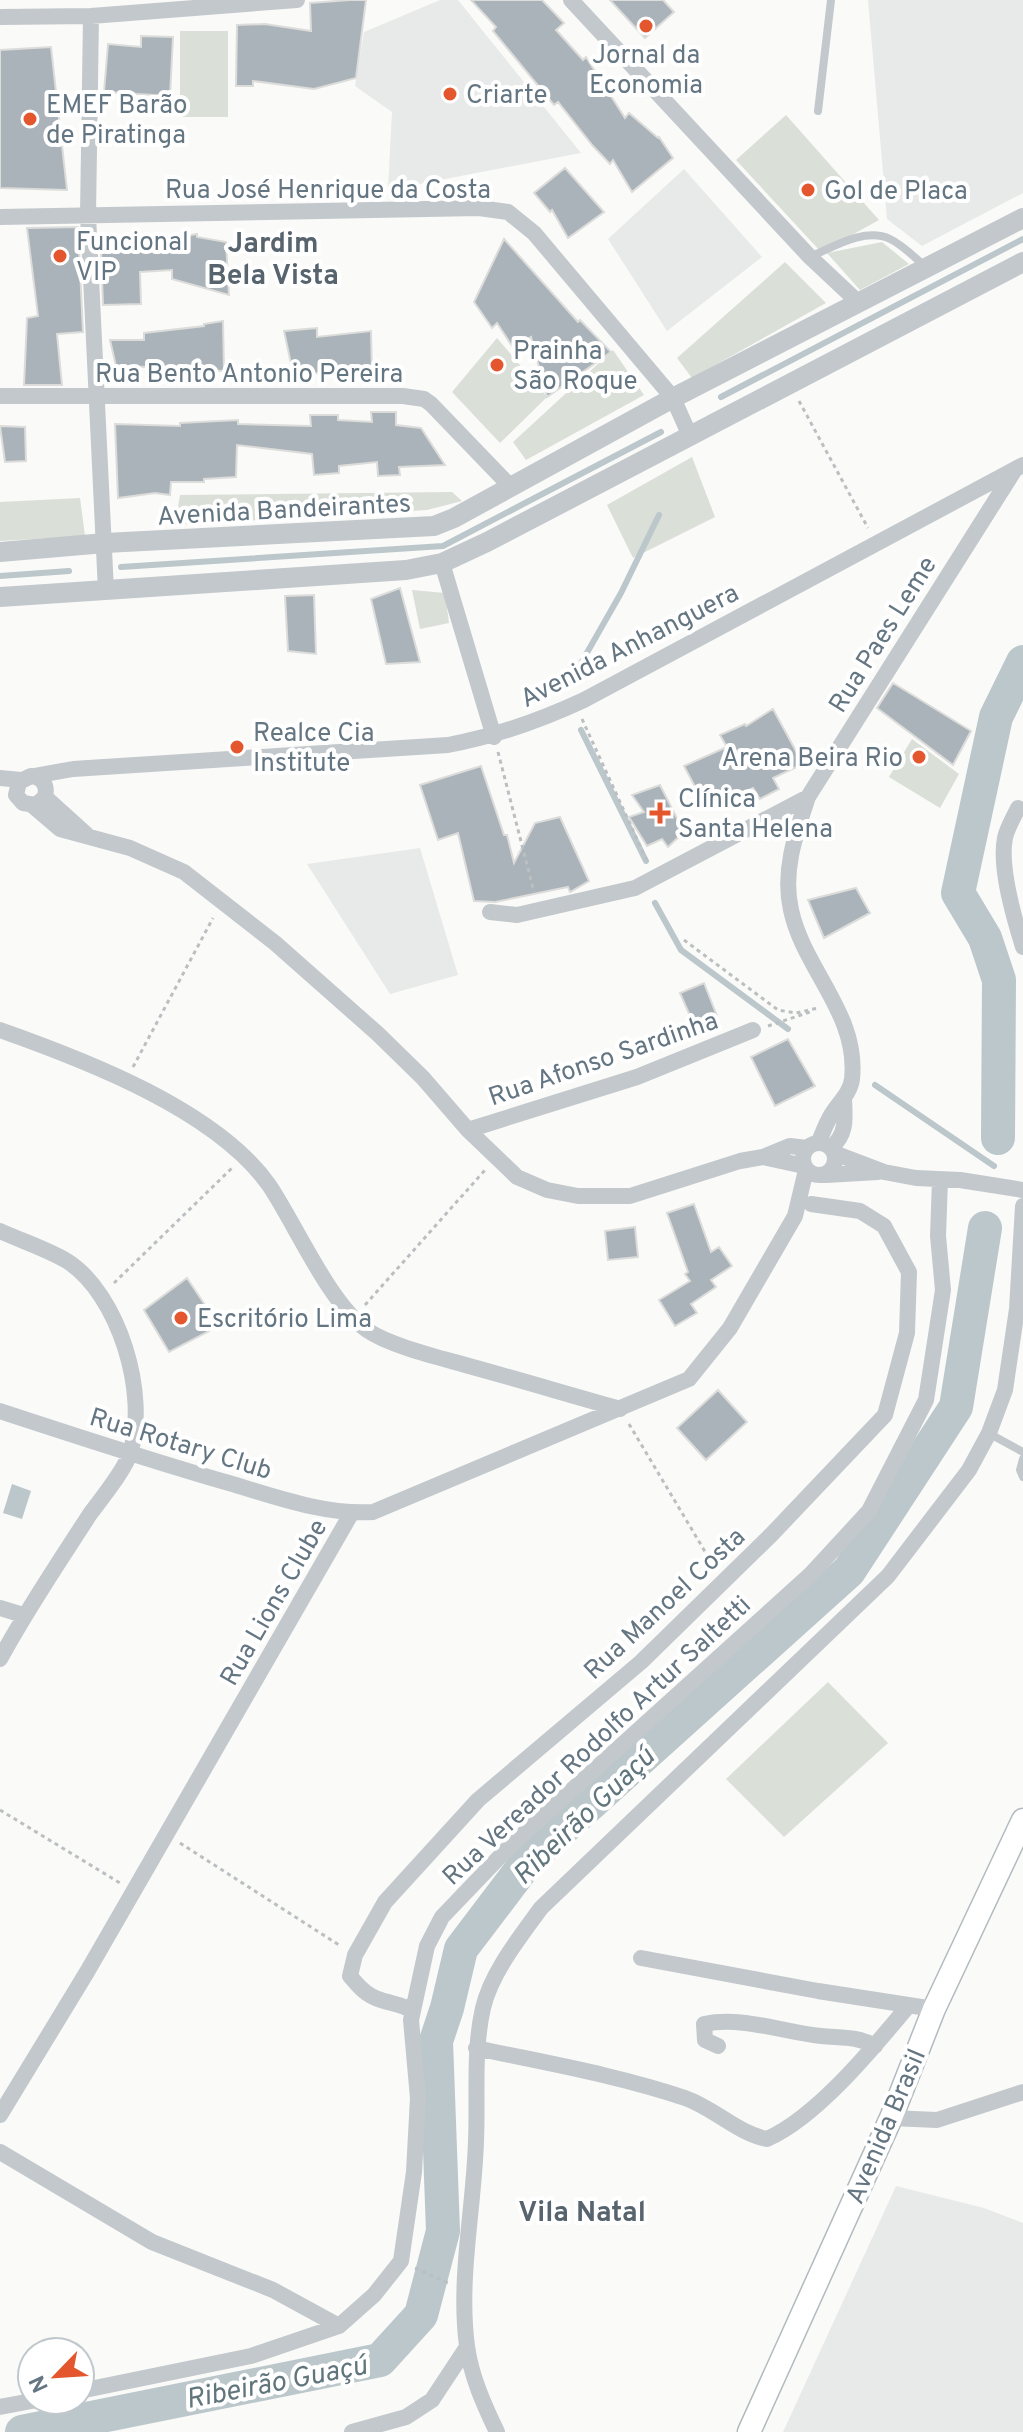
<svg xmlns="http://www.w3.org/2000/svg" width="1023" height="2432" font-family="Overpass,sans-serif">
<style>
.built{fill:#e8e9e9}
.green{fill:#dadfd7}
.water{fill:#bbc7cb}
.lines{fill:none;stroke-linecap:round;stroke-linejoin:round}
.stream{stroke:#bbc7cb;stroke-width:6}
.river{stroke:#bbc7cb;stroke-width:34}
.building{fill:#aab3b9;stroke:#dcdcda;stroke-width:2}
.secondary-casing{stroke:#b3babf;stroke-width:25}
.path{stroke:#bbbfc2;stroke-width:3;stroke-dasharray:4 4;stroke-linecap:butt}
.service{stroke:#c3c8cc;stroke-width:8}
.minor{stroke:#c3c8cc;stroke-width:16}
.tertiary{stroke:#c3c8cc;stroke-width:20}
.secondary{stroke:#fff;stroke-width:22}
.poi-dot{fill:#e4572e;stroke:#fff;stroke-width:3}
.labels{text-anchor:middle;stroke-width:8;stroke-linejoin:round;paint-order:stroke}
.poi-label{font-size:26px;fill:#657683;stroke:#fff;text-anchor:start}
.street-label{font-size:26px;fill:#657683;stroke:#fff}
.neighbourhood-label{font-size:28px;font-weight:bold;fill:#57646e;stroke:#fff}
.water-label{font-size:28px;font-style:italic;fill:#60757c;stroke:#fff}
</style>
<rect width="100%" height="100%" fill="#fafaf8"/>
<!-- built -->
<path class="built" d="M440,0H458L581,153L388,190L392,112L355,86L364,32Z
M868,0H1023V193L922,246L887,219Z
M684,169L762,257L667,331L608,239Z
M420,848L458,975L390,994L307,864Z
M896,2186L984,2208L1023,2223V2432H783Z"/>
<!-- green -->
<path class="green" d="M180,31H228V117H180Z
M786,115L879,220L821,252L736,160Z
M882,242L909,264L860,290L827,253Z
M785,262L826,303L692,378L677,358Z
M497,338L547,397L500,443L452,392Z
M613,350L644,395L526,460L513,442Z
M692,457L715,517L633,558L607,505Z
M452,492L462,501L427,510L175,525L180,495Z
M80,498L85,536L0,541V502Z
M412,590L445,593L449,623L420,629Z
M912,739L959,774L940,808L889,777Z
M828,1682L888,1743L784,1837L726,1779Z"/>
<!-- water -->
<path class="water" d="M12,1484L31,1491L22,1519L3,1513Z"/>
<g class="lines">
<!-- stream -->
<path class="stream" d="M721,397L1023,239
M121,567L443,546L661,432
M0,576L69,571
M580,665L621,593L659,515
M581,730L646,861
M655,903L681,950L788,1029
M875,1085L994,1166"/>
<!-- river -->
<path class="river" d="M998,1138L999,980L985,938L958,893L996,717L1023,662
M22,2432L380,2360L421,2315L443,2231L436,2041L447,2008L461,1949L530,1858L849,1571L956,1407L985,1228"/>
</g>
<!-- building -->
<path class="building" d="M350,0H366L356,78L314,89L253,81V86H236L237,25L265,24L311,31L310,3Z
M471,0H542L564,23L556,30L583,60L586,57L625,118L629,113L658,138L659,137L673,158L632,192L613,160L610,164L593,146L558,102L554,105L493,31L496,27Z
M610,0H663L674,12L645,38Z
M141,36L173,37L170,96L104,92L108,44L141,47Z
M51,47L67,190L0,188V50Z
M565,168L604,212L568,238L552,210L550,212L534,193Z
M78,227L83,332L57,334L62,385H24L27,318L38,316L27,228Z
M197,234V237L226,242L229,295L172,279V270L140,272L141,304L103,305L101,250L139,249L173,240V238Z
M504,239L578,322L580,320L611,352L547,397L531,337L514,349L497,323L492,328L474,302Z
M223,321L224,371L199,370V374L173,369L146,374V367L116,366L110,340H144V333L204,326V324Z
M317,328V337L371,331L372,374L293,373L284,331Z
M371,412H396V425L421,428L445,465L399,467L400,475L378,476L377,462L339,466V473L314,475L312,454L237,445L236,477L204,479V482H171L170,495L155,493L118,498L115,424L180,426V423L238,420V424L311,426L310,415H338V420L372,422Z
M0,426L25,427L26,461L5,462Z
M400,588L420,662L386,664L371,599Z
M314,595L316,654L288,651L285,596Z
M893,683L971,731L953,765L877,708Z
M773,709L803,764L773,778L779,789L760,799L753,788L707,809L684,766L727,747L720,735L745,724L746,726Z
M481,766L504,835H507L514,863L535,823L560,817L589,881L570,892L568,887L495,902L474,901L458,833L438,840L420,785Z
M660,785L684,832L668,847L662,839L647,846L629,817L644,812L632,795Z
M856,888L870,913L824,938L808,900Z
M704,983L717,1016L694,1025L680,993Z
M788,1039L815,1086L775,1106L751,1057Z
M694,1204L711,1252L719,1247L732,1266L711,1280L716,1287L691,1304L697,1313L675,1326L659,1300L690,1281L685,1274L688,1272L667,1213Z
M635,1227L638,1257L608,1260L605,1231Z
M187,1278L219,1326L169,1352L144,1310Z
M718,1390L747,1422L706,1460L677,1428Z"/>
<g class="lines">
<defs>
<path id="secondary" d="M749,2432L891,2118L934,2009L1023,1820"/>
</defs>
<!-- secondary casing -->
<use href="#secondary" class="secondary-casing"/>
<!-- path -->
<path class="path" d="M799,401L868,528
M582,719L647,861
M498,752L534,892
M684,940L778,1010L796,1013L818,1008
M768,1026L810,1012
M133,1067L213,918
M114,1283L232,1168
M365,1305L485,1170
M629,1424L713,1565
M0,1810L120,1883
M180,1843L339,1945
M415,2268L448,2283"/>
<!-- service -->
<path class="service" d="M818,111L831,0
M810,257C833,247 865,227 890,239C903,245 915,258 926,267
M990,1434L1023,1452
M1023,1459L1020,1470L1023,1477"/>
<!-- minor -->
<path class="minor" d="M571,0L810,257L859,303
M91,16L88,215L106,591
M0,17L91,16L297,0
M0,217L479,208L508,212L534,233L673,398L690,436
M0,396H403L424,399L431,404L510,486
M442,563L494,737
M34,776L73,769L448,745C496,736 539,721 584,700L1023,465
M0,778L21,780
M45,797L36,805L23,803L16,795L19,782L31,776C42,777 48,785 45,797L87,835
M33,806L60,829L130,848L184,872L275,943L378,1034L423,1078L468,1130L517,1177L547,1190L578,1196H630L740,1161L763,1157L790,1146L807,1148
M1018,808C1014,817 1007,828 1005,838C999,867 1014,918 1023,947
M490,912L517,915L635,888L808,797
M0,1030C85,1060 216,1110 269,1185C296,1225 329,1303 367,1330C390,1346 441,1358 469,1366C520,1380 570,1395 620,1409
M468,1130L637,1077L753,1030
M803 1159a16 16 0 1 1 32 0a16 16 0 1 1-32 0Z
M818,1143C822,1136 824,1128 828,1121C834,1106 850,1096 852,1079C859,1014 804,970 791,910C782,871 796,833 808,797L1014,471
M831,1148C847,1134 845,1119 844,1099
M834,1153L884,1172L916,1178L960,1180L1023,1190
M763,1157L804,1166
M826,1175L878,1172
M0,1231C22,1241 47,1249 67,1261C119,1294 149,1395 130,1453C125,1470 101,1499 90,1514C59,1562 27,1609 0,1659
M0,1411C76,1436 152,1461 229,1483C276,1497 325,1515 373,1512L689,1379L730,1328L795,1216L806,1170
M0,1608L23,1615
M641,1958L818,1991L934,2009
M412,2011C403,2004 392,2004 381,2000C367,1996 359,1987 350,1976L355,1955L385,1902L478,1800L641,1662L772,1534L885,1415L907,1333L909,1272L884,1226L860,1211L811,1204
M718,2046L705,2040L704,2024C742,2016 783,2032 821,2036C841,2038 857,2036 875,2046
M476,2048C546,2063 617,2075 685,2098C714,2108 737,2133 767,2139C817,2117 874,2047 909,2005
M0,2115L87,1972L351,1514
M891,2118L937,2120L1023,2092
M0,2152L152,2242L273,2290L339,2326
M80,2391L251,2356L339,2326L374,2295L401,2261L414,2172L418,2098L411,2020L427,1946L442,1917L510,1846L811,1574L869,1511L926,1400L943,1290L938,1236L940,1180
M0,2407L37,2400
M352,2432L406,2417L432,2400L467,2347
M497,2432C484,2405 471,2376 467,2346C458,2279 474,2208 476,2141C478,2096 473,2052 483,2008C491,1973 520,1937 541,1908L888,1576L969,1470L989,1433L1005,1390L1017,1309L1023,1206"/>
<!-- tertiary -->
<path class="tertiary" d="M0,552L105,543L434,526L454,518L673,398L1023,218
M0,597L406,570L442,563L487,542L1023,262"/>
<!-- secondary -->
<use href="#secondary" class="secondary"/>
</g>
<!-- markers -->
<g class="poi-dot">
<circle cx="646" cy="26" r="8"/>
<circle cx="450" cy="94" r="8"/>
<circle cx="30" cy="119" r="8"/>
<circle cx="808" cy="190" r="8"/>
<circle cx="60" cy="256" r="8"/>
<circle cx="497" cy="365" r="8"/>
<circle cx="237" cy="747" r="8"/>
<circle cx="919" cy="757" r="8"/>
<path d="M656 801h8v8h8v8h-8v8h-8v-8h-8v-8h8z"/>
<circle cx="181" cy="1318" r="8"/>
</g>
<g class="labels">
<!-- poi labels -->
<g class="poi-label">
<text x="646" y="63" text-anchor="middle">Jornal da<tspan x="646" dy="30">Economia</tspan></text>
<text x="466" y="103">Criarte</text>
<text x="46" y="113">EMEF Barão<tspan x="46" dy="30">de Piratinga</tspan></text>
<text x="824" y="199">Gol de Placa</text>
<text x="76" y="250">Funcional<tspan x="76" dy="30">VIP</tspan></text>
<text x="513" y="359">Prainha<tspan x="513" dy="30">São Roque</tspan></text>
<text x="253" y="741">Realce Cia<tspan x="253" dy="30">Institute</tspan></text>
<text x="903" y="766" text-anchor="end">Arena Beira Rio</text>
<text x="678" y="807">Clínica<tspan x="678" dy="30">Santa Helena</tspan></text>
<text x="197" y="1327">Escritório Lima</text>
</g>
<!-- street labels -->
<g class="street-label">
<text x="328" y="198">Rua José Henrique da Costa</text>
<text x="249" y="382">Rua Bento Antonio Pereira</text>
<text transform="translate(284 509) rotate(-3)" y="9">Avenida Bandeirantes</text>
<text transform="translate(882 634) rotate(-58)" y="9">Rua Paes Leme</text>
<text transform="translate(629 645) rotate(-27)" y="9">Avenida Anhanguera</text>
<text transform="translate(603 1058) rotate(-19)" y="9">Rua Afonso Sardinha</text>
<text transform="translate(181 1443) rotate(17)" y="9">Rua Rotary Club</text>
<text transform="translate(273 1602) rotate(-60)" y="9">Rua Lions Clube</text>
<text transform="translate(664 1603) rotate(-43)" y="9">Rua Manoel Costa</text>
<text transform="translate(596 1740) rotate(-43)" y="9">Rua Vereador Rodolfo Artur Saltetti</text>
<text transform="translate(885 2126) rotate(-67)" y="9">Avenida Brasil</text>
</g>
<!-- neighbourhood labels -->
<g class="neighbourhood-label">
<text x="273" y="252">Jardim<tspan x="273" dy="32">Bela Vista</tspan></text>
<text x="582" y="2221">Vila Natal</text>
</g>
<!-- water labels -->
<g class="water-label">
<text transform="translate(583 1815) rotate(-44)" y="10">Ribeirão Guaçú</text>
<text transform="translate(276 2381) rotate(-11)" y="10">Ribeirão Guaçú</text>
</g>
</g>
<!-- north arrow -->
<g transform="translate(56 2376) rotate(245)"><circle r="38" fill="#ffffff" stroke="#c1c8cd" stroke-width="2"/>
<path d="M0-6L14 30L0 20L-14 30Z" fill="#e4572e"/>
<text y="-12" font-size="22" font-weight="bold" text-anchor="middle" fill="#657683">N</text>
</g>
</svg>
